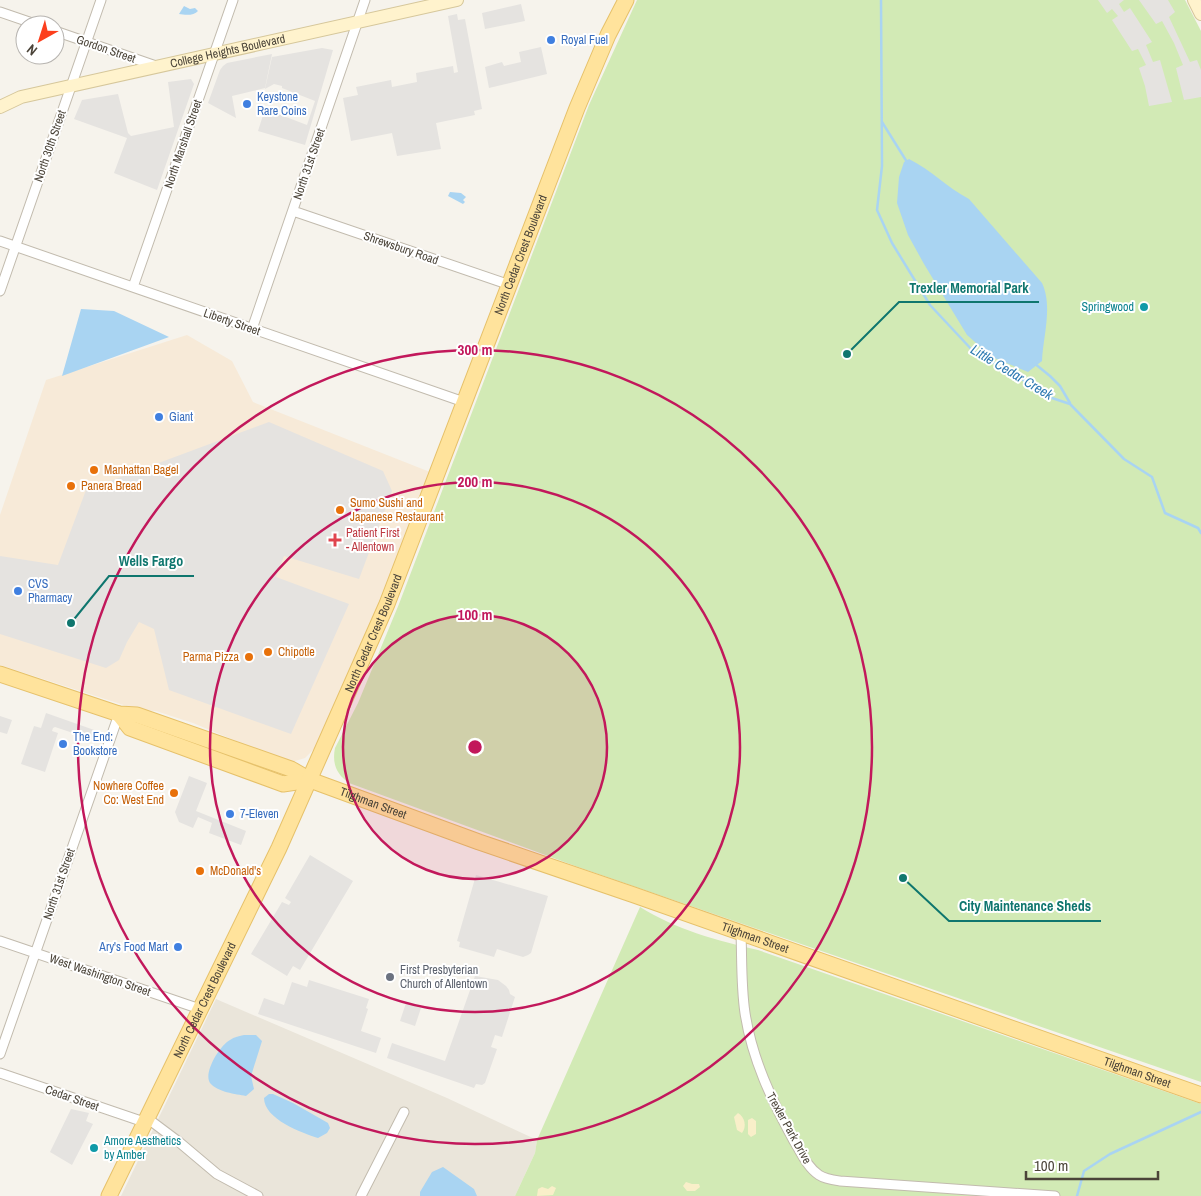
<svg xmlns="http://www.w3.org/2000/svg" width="1201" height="1196" font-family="'Archivo Narrow',sans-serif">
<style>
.residential{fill:#eae5da}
.commercial{fill:#f7ead8}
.green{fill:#d2eab5}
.sand{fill:#f9efc9}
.parking{fill:#e5e3e0}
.water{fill:#a9d4f2}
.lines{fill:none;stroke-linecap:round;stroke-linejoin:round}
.stream{stroke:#a9d4f2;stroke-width:2.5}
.street-casing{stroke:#c2bbae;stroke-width:11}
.secondary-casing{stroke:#d6c79b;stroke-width:14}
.primary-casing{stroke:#e6c16a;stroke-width:17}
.street{stroke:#fff;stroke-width:9}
.secondary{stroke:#fff3cd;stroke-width:12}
.primary{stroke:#ffe39c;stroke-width:15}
.ring{fill:none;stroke:#c2185b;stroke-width:2.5}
.shop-dot{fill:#3f7fe0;stroke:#fff;stroke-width:2}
.culture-dot{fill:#0f9aa8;stroke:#fff;stroke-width:2}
.food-dot{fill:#e8710a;stroke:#fff;stroke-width:2}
.health-dot{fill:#e0444e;stroke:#fff;stroke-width:2}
.worship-dot{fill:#6b7280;stroke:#fff;stroke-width:2}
.labels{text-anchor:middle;stroke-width:4;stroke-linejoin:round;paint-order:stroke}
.shop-label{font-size:12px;fill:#366cbe;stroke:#fff;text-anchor:start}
.street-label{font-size:12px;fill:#4b4439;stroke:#fff}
.culture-label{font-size:12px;fill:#0d838f;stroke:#fff;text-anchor:end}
.food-label{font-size:12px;fill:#c56008;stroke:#fff;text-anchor:start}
.health-label{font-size:12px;fill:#be3a42;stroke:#fff;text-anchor:start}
.worship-label{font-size:12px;fill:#5b616d;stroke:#fff;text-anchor:start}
.water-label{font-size:14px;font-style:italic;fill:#2e7ab2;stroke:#fff}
.centre{fill:#c2185b;stroke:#fff;stroke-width:2.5}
.ring-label{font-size:15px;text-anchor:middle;font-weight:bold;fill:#c2185b;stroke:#fff;stroke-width:4;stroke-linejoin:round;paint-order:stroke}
.leader{fill:none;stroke:#0f766e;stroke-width:2}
.callout-dot{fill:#0f766e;stroke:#fff;stroke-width:2}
.callout-label{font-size:14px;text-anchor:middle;font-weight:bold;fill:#0f766e;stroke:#fff;stroke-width:4;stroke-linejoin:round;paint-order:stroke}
</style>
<rect width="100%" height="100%" fill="#f6f3ec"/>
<!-- residential -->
<path class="residential" d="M216,999L447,1098L537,1140L535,1153L515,1196H121Z"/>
<!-- commercial -->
<path class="commercial" d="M187,335L232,361L253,402L430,472L363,649L317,746L305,758L295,761H284L193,723L156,711L139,710L0,665V515L46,380Z"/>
<!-- green -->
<path class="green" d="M637,0H1185L1201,31V1082L578,867L349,783C336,774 332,763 335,748L358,703L399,604L589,105Z
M640,907C675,929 718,941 758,950L1201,1104V1196H515L535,1153L537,1140Z"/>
<!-- sand -->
<path class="sand" d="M738,1113C745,1117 747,1127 742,1133L737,1130L734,1117Z
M752,1118L756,1121V1134L751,1137L748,1134V1120Z
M686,1182L692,1184H699L700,1187L695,1191H687L683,1186Z
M552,1186L556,1188L553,1195L537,1196L538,1189L542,1187L548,1189Z"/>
<!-- parking -->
<path class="parking" d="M1098,0H1124L1119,4L1124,12L1130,8L1152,42L1146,45L1153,62L1160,60L1172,102L1149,106L1145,86L1139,68L1146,65L1138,49L1132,51L1112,20L1118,16L1112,9L1107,13Z
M1139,0H1168L1175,12L1169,17L1190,62L1197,60L1201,70V97L1184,100L1176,68L1183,65L1174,43L1162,21L1156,24Z
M521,4L525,21L485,29L482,13Z
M457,14L458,20L465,19L482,109L474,111L475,115L436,123L441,149L397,156L392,133L351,141L343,98L358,95L356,87L391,80L392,87L417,82L416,73L453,66L454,73L458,72L448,16Z
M541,47L547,74L489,88L485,67L502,62L504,66L521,62L519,52Z
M322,48L333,50L305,145L258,131L265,109L307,125L315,101L282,88V86L274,84L265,89L272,57Z
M272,54L265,88L232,96L236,118L208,103L220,70L223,66L227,63Z
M191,79L194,84L157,190L114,173L127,138L74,119L82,100L118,94L128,133L131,136L174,127L168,82Z
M269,422L383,471L392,491L359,579L284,556L276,577L349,604L291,734L169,690L154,629L139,622L127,642L119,660L106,668L0,634V556L58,565L86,490Z
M46,713L97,731L94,740L55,727L53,728L52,731L58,733L45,772L21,764L34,726L41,728Z
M0,716L12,720L7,734L0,732Z
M189,776L207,783L196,811L246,831L241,845L209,833L212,823L198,817L193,828L179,822L175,812Z
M310,855L353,881L300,970L293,966L287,976L251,954L282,902L289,905L291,902L285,898Z
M476,875L548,896L531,953L528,955L523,957L497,949L494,957L459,947L460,942L457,941Z
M475,976L498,980L506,986L509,990L510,994L515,997L502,1037L495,1035L491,1047L497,1049L485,1083L482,1085L476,1084L474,1088L387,1058L392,1043L445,1061Z
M309,980L369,999L366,1008L368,1009L361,1031L381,1038L376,1053L258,1014L264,998L284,1005L292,982L307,987Z
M406,1003L421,1008L415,1026L400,1021Z
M71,1109L89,1113L86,1121L93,1124L72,1165L50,1152Z"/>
<!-- water -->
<path class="water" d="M184,6L190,9L195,8L198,11C194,16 185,15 179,14Z
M909,159C931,170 948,188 969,199L1042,283C1053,306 1043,337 1042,361L1028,372L992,357L967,335L924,264L908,235L897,203L899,177L904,162Z
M450,192L461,193L466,197L463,200L465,202L463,204L448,196Z
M81,309L114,311L169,337L62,376Z
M244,1035H256L262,1041L251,1076L254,1089L246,1096C236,1094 217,1092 210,1083C203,1073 220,1045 230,1040C234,1037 240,1036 244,1035Z
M269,1094H273L293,1103L328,1123L330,1128L327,1133L318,1138C302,1133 264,1119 264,1098Z
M443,1167L474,1189L477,1196H420V1192L432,1172Z"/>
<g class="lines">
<!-- stream -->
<path class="stream" d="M881,0L882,166L877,210L892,243L930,305L973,351L1020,378L1049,397L1070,404L1124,459L1152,477L1165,513L1198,528L1201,533
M882,122L907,162
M1034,363L1050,376L1060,386L1070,403
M1077,1196L1084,1171L1110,1154L1201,1112"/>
<defs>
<path id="street" d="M0,12L38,25
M55,31L156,66
M293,211L510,285
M0,241L464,402
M133,287L233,0
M0,291L101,0
M252,329L365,0
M741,933C742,959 741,986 745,1013C752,1059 772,1101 794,1141C801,1152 807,1167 819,1175C825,1179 833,1180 840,1181L1055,1196
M0,941L200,1009
M0,1054L119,714
M0,1073L144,1122
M147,1118L179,1142L217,1174L258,1196
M361,1196L404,1112"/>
<g id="secondary">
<path d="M1194,0L1201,14"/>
<path id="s1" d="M0,107L21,97L457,0"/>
</g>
<g id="primary">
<path id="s2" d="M0,674L119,714L137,715L291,769L310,780L479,842L634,895L1201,1095"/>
<path d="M119,714L130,728L283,784L310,780"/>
<path id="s3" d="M109,1196L279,848L387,604L577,108L608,35L626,0"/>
</g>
</defs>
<!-- street casing -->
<use href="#street" class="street-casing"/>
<!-- secondary casing -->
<use href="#secondary" class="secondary-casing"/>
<!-- primary casing -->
<use href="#primary" class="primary-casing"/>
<!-- street -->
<use href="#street" class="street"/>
<!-- secondary -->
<use href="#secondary" class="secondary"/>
<!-- primary -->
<use href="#primary" class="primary"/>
</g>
<!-- distance rings -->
<circle cx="475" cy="747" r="132" fill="#c2185b" fill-opacity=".12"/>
<g class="ring">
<circle cx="475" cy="747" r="132"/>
<circle cx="475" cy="747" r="265"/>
<circle cx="475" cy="747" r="397"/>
</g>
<!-- markers -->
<g class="shop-dot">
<circle cx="551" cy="40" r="5"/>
<circle cx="247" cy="104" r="5"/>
<circle cx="159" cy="417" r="5"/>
<circle cx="18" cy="591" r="5"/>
<circle cx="63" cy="744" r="5"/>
<circle cx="230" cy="814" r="5"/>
<circle cx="178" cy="947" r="5"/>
</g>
<g class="culture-dot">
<circle cx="1144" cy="307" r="5"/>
<circle cx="94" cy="1148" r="5"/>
</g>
<g class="food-dot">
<circle cx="94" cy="470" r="5"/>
<circle cx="71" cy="486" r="5"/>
<circle cx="340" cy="510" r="5"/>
<circle cx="268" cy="652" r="5"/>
<circle cx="249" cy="657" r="5"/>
<circle cx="174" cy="793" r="5"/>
<circle cx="200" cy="871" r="5"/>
</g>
<path class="health-dot" d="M332.5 532.5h5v5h5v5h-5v5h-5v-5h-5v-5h5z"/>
<circle class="worship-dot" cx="390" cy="977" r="5"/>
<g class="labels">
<!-- shop labels -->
<g class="shop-label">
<text x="561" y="44">Royal Fuel</text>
<text x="257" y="101">Keystone<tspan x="257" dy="14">Rare Coins</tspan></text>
<text x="169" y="421">Giant</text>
<text x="28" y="588">CVS<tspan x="28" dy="14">Pharmacy</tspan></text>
<text x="73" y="741">The End:<tspan x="73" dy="14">Bookstore</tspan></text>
<text x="240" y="818">7-Eleven</text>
<text x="168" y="951" text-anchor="end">Ary's Food Mart</text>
</g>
<!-- street labels -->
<g class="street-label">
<text transform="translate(106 49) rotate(19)" y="4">Gordon Street</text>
<text dy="4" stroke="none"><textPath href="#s1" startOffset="235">College Heights Boulevard</textPath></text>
<text transform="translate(183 144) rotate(-71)" y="4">North Marshall Street</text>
<text transform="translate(50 146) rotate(-71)" y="4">North 30th Street</text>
<text transform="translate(309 164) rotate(-71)" y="4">North 31st Street</text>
<text transform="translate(401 248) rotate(19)" y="4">Shrewsbury Road</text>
<text dy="4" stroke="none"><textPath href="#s3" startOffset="1028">North Cedar Crest Boulevard</textPath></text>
<text transform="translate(232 322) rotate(19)" y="4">Liberty Street</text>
<text dy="4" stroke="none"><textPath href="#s3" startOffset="622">North Cedar Crest Boulevard</textPath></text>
<text dy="4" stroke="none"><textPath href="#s2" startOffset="396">Tilghman Street</textPath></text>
<text transform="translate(59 884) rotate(-71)" y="4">North 31st Street</text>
<text dy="4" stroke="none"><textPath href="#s2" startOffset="801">Tilghman Street</textPath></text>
<text transform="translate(100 975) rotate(19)" y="4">West Washington Street</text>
<text dy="4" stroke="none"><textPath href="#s3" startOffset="218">North Cedar Crest Boulevard</textPath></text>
<text dy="4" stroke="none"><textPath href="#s2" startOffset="1206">Tilghman Street</textPath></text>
<text transform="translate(72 1098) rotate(19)" y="4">Cedar Street</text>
<text transform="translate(789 1128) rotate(61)" y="4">Trexler Park Drive</text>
</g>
<!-- culture labels -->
<g class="culture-label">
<text x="1134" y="311">Springwood</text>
<text x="104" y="1145" text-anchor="start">Amore Aesthetics<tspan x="104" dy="14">by Amber</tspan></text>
</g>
<!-- food labels -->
<g class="food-label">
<text x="104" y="474">Manhattan Bagel</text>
<text x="81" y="490">Panera Bread</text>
<text x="350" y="507">Sumo Sushi and<tspan x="350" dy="14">Japanese Restaurant</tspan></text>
<text x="278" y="656">Chipotle</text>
<text x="239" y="661" text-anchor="end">Parma Pizza</text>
<text x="164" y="790" text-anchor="end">Nowhere Coffee<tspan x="164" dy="14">Co: West End</tspan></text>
<text x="210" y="875">McDonald's</text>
</g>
<!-- health labels -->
<g class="health-label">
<text x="346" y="537">Patient First<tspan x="346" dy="14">- Allentown</tspan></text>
</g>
<!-- worship labels -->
<g class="worship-label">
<text x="400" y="974">First Presbyterian<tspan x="400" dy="14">Church of Allentown</tspan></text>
</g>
<!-- water labels -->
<g class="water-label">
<text transform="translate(1012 372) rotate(31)" y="5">Little Cedar Creek</text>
</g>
</g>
<circle cx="475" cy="747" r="8" class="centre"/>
<g class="ring-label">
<text x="475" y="355">300 m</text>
<text x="475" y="487">200 m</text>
<text x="475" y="620">100 m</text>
</g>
<!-- callouts -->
<path class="leader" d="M847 354L899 302H1039M71 623L109 576H194M903 878L949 921H1101"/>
<g class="callout-dot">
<circle cx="847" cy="354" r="5"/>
<circle cx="71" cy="623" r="5"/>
<circle cx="903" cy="878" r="5"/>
</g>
<g class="callout-label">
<text x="969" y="293">Trexler Memorial Park</text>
<text x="151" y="566">Wells Fargo</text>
<text x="1025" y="911">City Maintenance Sheds</text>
</g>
<!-- north arrow -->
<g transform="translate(40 40) rotate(219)"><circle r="24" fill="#ffffff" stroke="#b7b4b0"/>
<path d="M0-4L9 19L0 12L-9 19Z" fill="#fc3f1d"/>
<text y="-8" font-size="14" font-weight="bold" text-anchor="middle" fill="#4b4439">N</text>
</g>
<!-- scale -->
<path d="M1026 1171v8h132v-8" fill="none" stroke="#4b4439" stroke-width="2.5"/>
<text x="1034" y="1171" font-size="15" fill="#4b4439" stroke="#ffffff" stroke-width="4" paint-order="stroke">100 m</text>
</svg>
